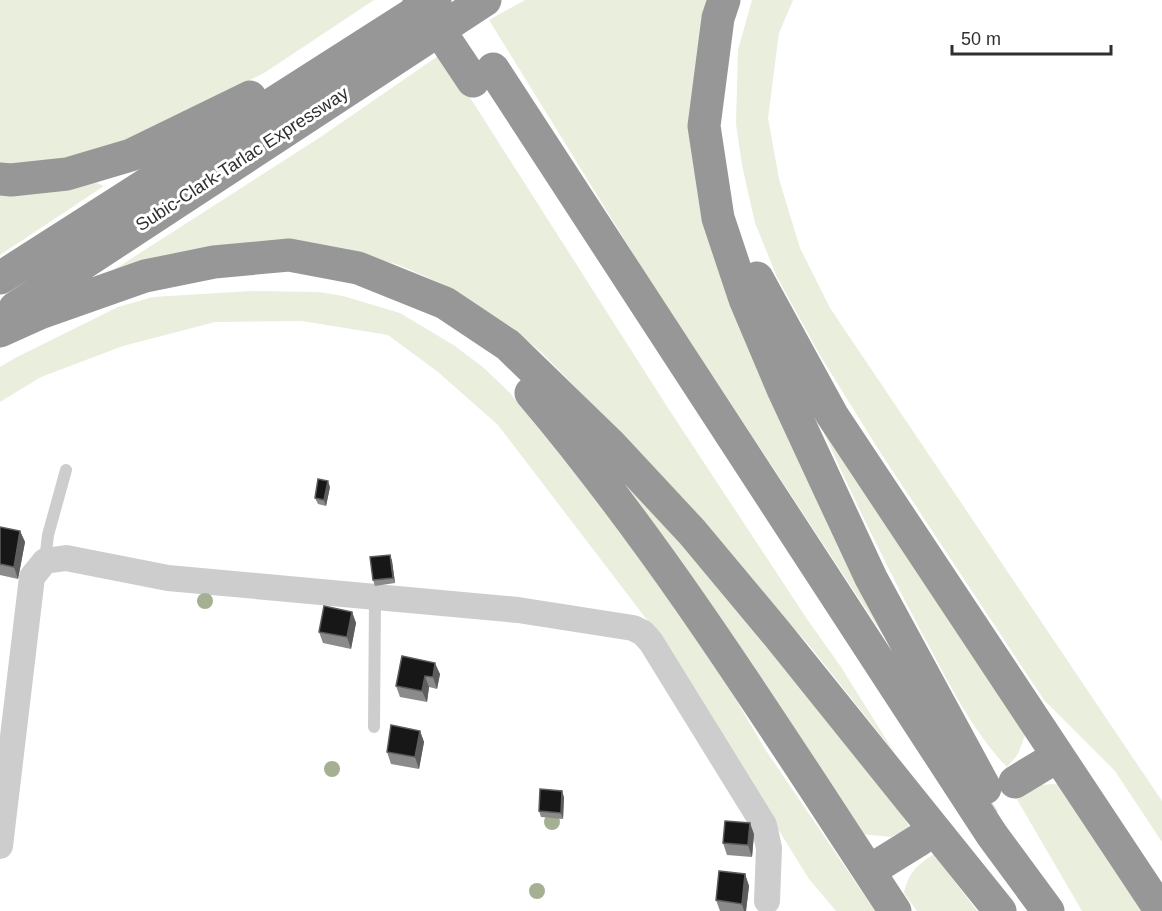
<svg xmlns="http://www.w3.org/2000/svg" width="1162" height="911" font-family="Arial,sans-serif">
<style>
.green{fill:#e9eedd}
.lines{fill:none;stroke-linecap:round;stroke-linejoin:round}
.motorway-tunnel{stroke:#d6d6d6;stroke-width:33;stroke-dasharray:33 16;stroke-linecap:butt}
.service{stroke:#cdcdcd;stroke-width:12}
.minor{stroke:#cdcdcd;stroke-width:26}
.motorway{stroke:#979797;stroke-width:33}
.motorway-bridge{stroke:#979797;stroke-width:33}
.tree{fill:#a5b093}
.wall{fill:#8b8b8b}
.shaded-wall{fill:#5d5d5d}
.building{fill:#171717;stroke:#5d5d5d;stroke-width:1.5}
.labels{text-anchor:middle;stroke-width:6;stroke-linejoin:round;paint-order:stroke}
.street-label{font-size:18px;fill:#303030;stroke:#fff}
</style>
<rect width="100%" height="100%" fill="#fff"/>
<!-- green -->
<path class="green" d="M0,0H374L264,73L99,155L15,164L0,163Z
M525,0H715L702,163L936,716L642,268L489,20Z
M752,0H793L779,33L768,118L779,179L800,248L830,308L1162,801V842L1115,771L1044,700L880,452L821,357L777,277L755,223L742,165L736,124L738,50Z
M438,56L463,87L478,110L668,408L807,619L841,667L894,752L813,650L647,460L543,354L513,328L447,286L399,265L357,254L112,271L322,136Z
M92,181L104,186L0,255V193Z
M251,291L319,292L343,296L400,313L455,346L484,368L510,393L606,512L720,673L765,749L875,911H836L809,879L654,629L498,425L438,372L388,335L302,321L215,322L123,346L41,377L0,402V367L15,358L118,307L153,297Z
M797,371L1027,730L1018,754L1007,767C972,731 948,681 924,637C878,550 835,461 797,371Z
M602,454L679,537L890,794L910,828L891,837L862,834Z
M1053,784L1067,786L1151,911H1082L1015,796L1040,785Z
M934,854L977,911H917L904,893C909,872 916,866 934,854Z"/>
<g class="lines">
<!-- motorway-tunnel -->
<path class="motorway-tunnel" d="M919,840L998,792"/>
<!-- service -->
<path class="service" d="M45,561L48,535L66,470
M374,727L375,598"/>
<!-- minor -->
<path class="minor" d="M0,846L32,577L45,561L66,558L168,578L518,610L633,628L643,633L651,642L764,825L769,848L767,901"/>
<!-- motorway -->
<path class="motorway" d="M724,0L718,18L704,126L718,218L745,299L783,389L828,486L871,578L985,788
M493,69L992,835L1048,911
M0,179L11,180L67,174L131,155L250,97
M0,278L435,0
M757,278L832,415L1161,911
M15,308L485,0
M0,331L40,313L145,276L214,262L289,255L358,268L445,303L508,345L610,444L692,532L778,635L1000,911
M531,393C667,554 779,735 895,911
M1015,782L1058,756
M869,871L919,840"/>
<!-- motorway-bridge -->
<path class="motorway-bridge" d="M419,0L473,81"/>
</g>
<!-- trees -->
<g class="tree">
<circle cx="205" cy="601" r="8"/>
<circle cx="332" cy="769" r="8"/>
<circle cx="552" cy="822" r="8"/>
<circle cx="537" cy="891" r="8"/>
</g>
<!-- wall -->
<path class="wall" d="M330,487L326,506L318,504L315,498Z
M0,527L20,531L25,542L18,579L0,575Z
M390,555L392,561L395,583L375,586L373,580Z
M352,612L356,623L351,649L323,643L319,632Z
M402,656L440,674L437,689L429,687L427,702L400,697L396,686Z
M420,731L424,742L419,769L391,764L387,752Z
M564,797L563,819L541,817L539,811Z
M754,834L752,857L727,855L723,843Z
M745,874L749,886L746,911H720L716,900Z"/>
<!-- shaded-wall -->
<path class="shaded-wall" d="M328,481L330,487L326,506L324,500Z
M20,531L25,542L18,579L14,567Z
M390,555L392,561L395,583L393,578Z
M352,612L356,623L351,649L347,637Z
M435,663L440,674L437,689L433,677Z
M425,676L429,687L427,702L422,691Z
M420,731L424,742L419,769L415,757Z
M562,791L564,797L563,819L561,813Z
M750,823L754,834L752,857L748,845Z
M745,874L749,886L746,911H744L742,904Z"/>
<!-- building -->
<path class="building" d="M318,479L328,481L324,500L315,498Z
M0,527L20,531L14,567L0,564Z
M390,555L393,578L373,580L370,557Z
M324,606L352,612L347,637L319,632Z
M402,656L435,663L433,677L425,676L422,691L396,686Z
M391,725L420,731L415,757L387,752Z
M540,789L562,791L561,813L539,811Z
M725,821L750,823L748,845L723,843Z
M719,871L745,874L742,904L716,900Z"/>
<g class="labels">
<!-- street labels -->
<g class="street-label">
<text transform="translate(242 159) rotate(-33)" y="6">Subic-Clark-Tarlac Expressway</text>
</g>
</g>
<!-- scale -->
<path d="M952 45v9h159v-9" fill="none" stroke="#303030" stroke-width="3"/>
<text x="961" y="45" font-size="18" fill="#303030" stroke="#ffffff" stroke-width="4.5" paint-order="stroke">50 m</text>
</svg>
